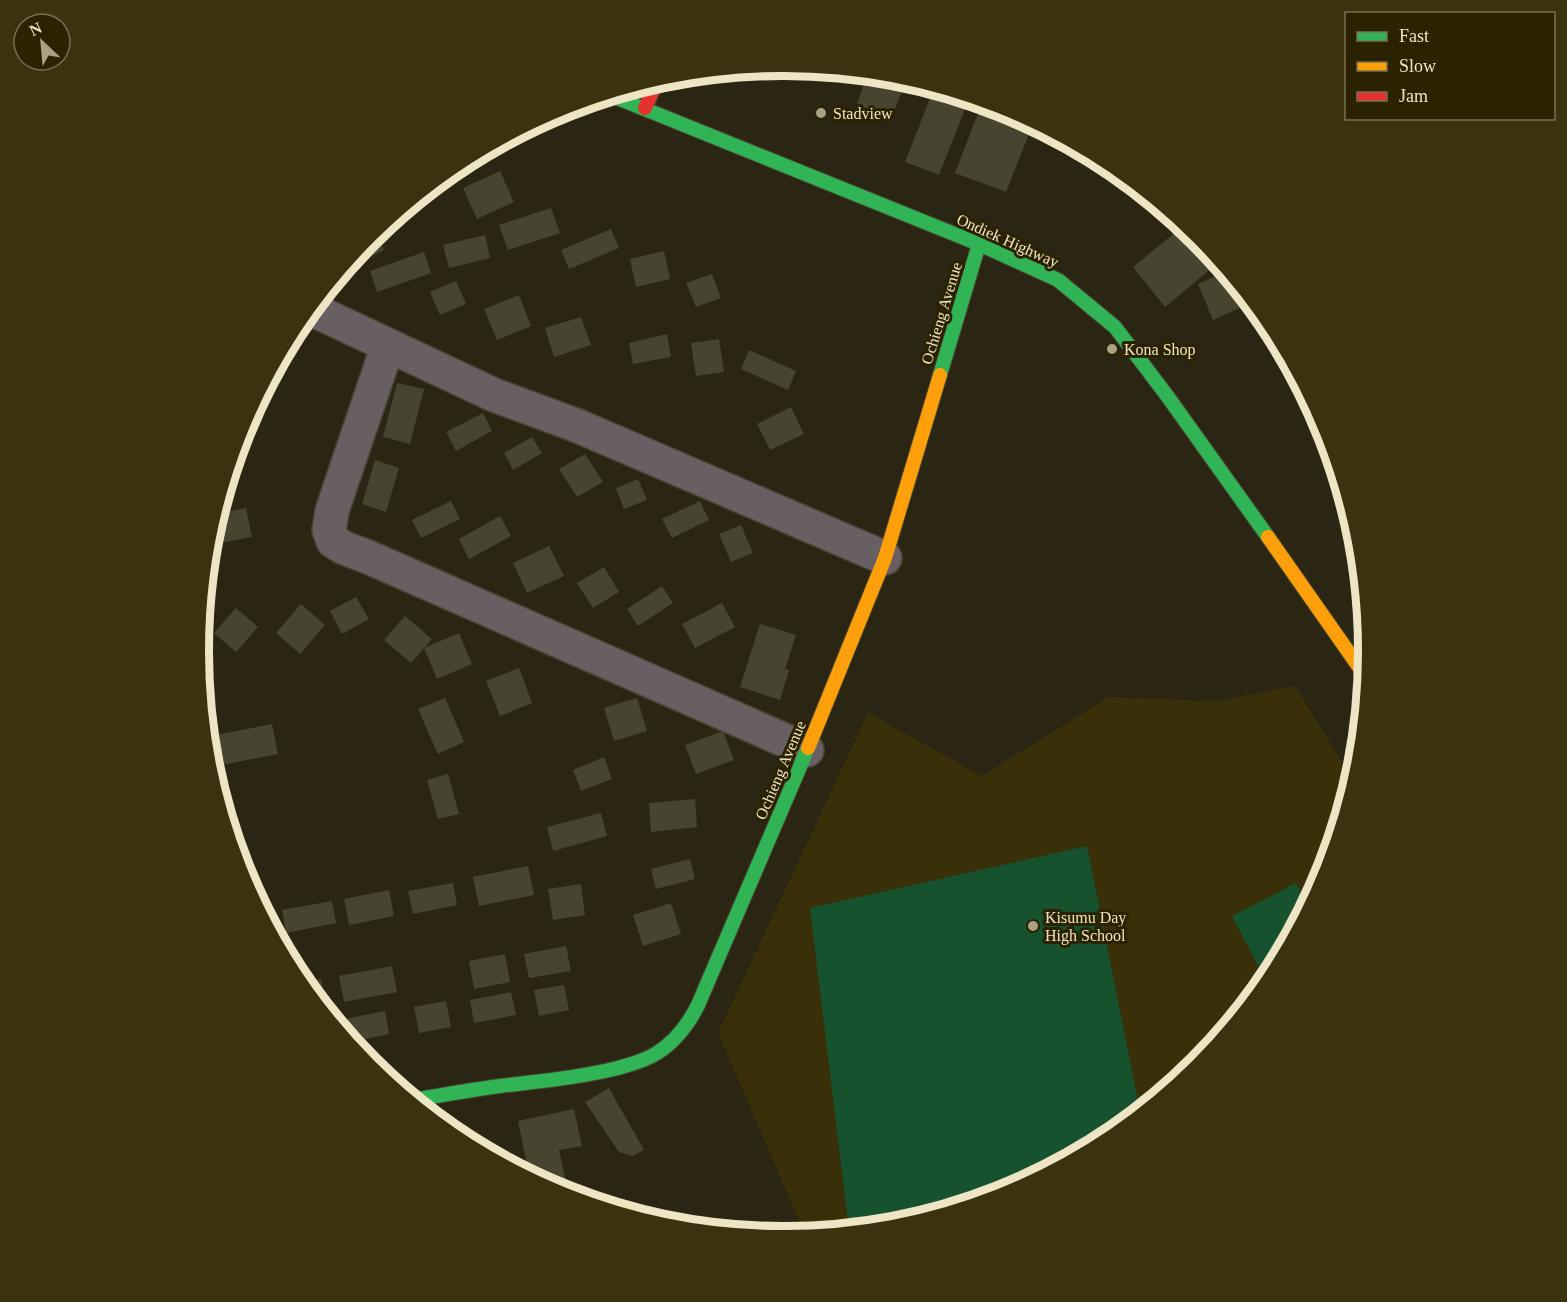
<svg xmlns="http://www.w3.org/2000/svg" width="1567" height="1302" font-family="'Times New Roman',serif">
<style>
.built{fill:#393009}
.pitch{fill:#17522f}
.building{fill:#474530}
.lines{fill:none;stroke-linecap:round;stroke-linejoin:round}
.street-casing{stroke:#494431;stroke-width:36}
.fast-casing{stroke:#494431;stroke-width:16}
.slow-casing{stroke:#494431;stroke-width:16}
.jam-casing{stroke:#494431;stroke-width:16}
.street{stroke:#675f62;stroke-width:33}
.fast{stroke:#30b455;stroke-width:14}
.slow{stroke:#ff9f0a;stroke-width:14}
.jam{stroke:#e5322d;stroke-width:14}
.poi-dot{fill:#aaa287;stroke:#2b2200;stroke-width:2}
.labels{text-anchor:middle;stroke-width:6;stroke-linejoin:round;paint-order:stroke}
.poi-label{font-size:16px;fill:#eee5c5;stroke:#2b2200;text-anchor:start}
.street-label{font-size:16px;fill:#eee5c5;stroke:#2b2200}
.rim{fill:none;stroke:#eee5c5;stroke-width:8}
</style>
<rect width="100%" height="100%" fill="#2b2613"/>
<!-- built -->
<path class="built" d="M1295,686L1353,780L1324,875L1270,976L1197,1065L1108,1138L1007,1192L897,1225L805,1234L718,1033L868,713L982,776L1109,697L1218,701Z"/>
<!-- pitch -->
<path class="pitch" d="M1087,846L1140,1111L1108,1138L1007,1192L897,1225L849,1230L810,908Z
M1328,862L1324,875L1318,887L1310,871Z
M1296,883L1308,906L1266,981L1232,916Z"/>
<!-- building -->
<path class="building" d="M868,74L898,77L906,80L890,122L855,109Z
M934,88L969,99L939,175L905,162Z
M982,103L1008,111L1033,124L1006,192L955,173Z
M500,171L514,202L477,219L463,188Z
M551,208L560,233L508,250L499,225Z
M1183,226L1197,238L1218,263L1165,307L1133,267Z
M611,229L619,248L569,269L561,250Z
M375,233L384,250L342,271L370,237Z
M485,235L490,258L449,268L443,245Z
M664,251L670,279L636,287L630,259Z
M424,252L431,273L377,292L370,271Z
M1225,272L1251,303L1213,320L1198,284Z
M712,274L721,298L696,307L686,283Z
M456,281L466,304L440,315L430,292Z
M519,295L531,326L497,340L484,309Z
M581,317L591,345L554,357L545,328Z
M667,334L671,357L633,364L629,343Z
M719,339L724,372L696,376L691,343Z
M749,350L796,371L788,390L741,369Z
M397,383L424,389L410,444L383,437Z
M791,407L804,434L770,450L757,424Z
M483,413L492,431L456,451L446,432Z
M532,437L542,453L513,470L504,453Z
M585,454L603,482L577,497L559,469Z
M375,460L399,468L386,512L362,504Z
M638,479L647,500L624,509L616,488Z
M451,501L460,519L421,538L412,520Z
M700,501L709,520L672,538L662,519Z
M246,508L252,537L209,545L210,537L217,514Z
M500,516L511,536L469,559L459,539Z
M741,525L753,553L731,562L719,534Z
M549,546L564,576L527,593L513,563Z
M604,567L619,592L593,608L577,583Z
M662,586L673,603L638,626L627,609Z
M356,597L369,619L342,634L330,611Z
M722,603L735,627L695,648L682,624Z
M301,604L325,625L300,654L276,633Z
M236,608L258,627L236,652L214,633Z
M405,616L432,639L411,663L384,640Z
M760,624L796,635L785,669L789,670L780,700L740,687Z
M459,633L472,664L437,679L424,648Z
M519,668L532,703L500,716L486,681Z
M445,698L464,742L438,754L418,709Z
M637,698L647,731L614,741L604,708Z
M272,724L278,754L222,765L216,735Z
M723,731L734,760L696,774L685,745Z
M604,757L612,779L581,791L573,770Z
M448,774L459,814L438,819L427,780Z
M695,799L697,827L651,832L649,803Z
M601,813L607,836L553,851L547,827Z
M690,859L695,879L656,889L651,869Z
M528,866L534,895L479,906L473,877Z
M453,883L457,905L413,914L408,891Z
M581,884L585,915L553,920L548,889Z
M389,890L394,916L349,925L344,899Z
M332,901L336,923L286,933L282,910Z
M671,903L681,934L643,946L633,915Z
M566,946L571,971L529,978L524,954Z
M505,954L510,982L474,989L469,961Z
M392,966L397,992L344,1002L339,976Z
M321,979L325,1002L319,1003L302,982Z
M564,985L569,1010L539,1016L534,990Z
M511,992L516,1015L474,1023L470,1000Z
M446,1001L451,1027L419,1033L414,1007Z
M385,1011L389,1034L351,1042L349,1039L345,1019Z
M609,1088L644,1150L632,1156L619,1152L585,1102Z
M574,1109L582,1146L559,1150L566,1182L548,1186L529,1175L518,1121Z
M691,1219L699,1228L683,1226Z"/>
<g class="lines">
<defs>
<path id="street" d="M311,309L494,395L578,426L885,558
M388,345L332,511L329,530L333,541L344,548L368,557L807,750"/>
<path id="fast" d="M610,95L979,244L1058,280L1115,327L1168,397L1268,537
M940,375L979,244
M413,1100C442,1095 471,1090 500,1086C541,1081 577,1078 618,1068C631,1064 645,1061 657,1053C676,1041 688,1025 698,1005L808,748"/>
<path id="slow" d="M1268,537L1366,677
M808,748L885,558L940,375"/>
<path id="jam" d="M645,108L657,81"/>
</defs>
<!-- street casing -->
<use href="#street" class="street-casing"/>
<!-- fast casing -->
<use href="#fast" class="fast-casing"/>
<!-- slow casing -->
<use href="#slow" class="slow-casing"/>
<!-- jam casing -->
<use href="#jam" class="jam-casing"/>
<!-- street -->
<use href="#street" class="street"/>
<!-- fast -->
<use href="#fast" class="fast"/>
<!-- slow -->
<use href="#slow" class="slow"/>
<!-- jam -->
<use href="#jam" class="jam"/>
</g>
<!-- markers -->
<g class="poi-dot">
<circle cx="821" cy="113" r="6"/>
<circle cx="1112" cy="349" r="6"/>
<circle cx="1033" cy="926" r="6"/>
</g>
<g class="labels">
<!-- poi labels -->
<g class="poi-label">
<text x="833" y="119">Stadview</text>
<text x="1124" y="355">Kona Shop</text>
<text x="1045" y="923">Kisumu Day<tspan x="1045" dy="18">High School</tspan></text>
</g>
<!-- street labels -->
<g class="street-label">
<text transform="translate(1008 240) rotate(24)" y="6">Ondiek Highway</text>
<text transform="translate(941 313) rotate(-73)" y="6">Ochieng Avenue</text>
<text transform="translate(780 770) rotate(-67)" y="6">Ochieng Avenue</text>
</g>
</g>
<!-- crop -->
<path d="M0 0H1567V1302H0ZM783 76H784A574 574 0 0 1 1358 650V652A574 574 0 0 1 784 1226H783A574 574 0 0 1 209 652V650A574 574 0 0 1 783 76Z" fill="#3b3210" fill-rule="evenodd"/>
<path class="rim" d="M783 76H784A574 574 0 0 1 1358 650V652A574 574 0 0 1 784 1226H783A574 574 0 0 1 209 652V650A574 574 0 0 1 783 76Z"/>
<!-- legend -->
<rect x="1345" y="12" width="210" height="108" fill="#2b2200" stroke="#79704f" stroke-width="1.5"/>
<rect x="1357" y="32" width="30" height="9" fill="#30b455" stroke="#79704f" stroke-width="1.5"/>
<text x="1399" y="42" font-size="18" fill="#eee5c5">Fast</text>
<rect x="1357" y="62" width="30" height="9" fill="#ff9f0a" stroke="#79704f" stroke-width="1.5"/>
<text x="1399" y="72" font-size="18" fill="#eee5c5">Slow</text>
<rect x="1357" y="92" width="30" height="9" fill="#e5322d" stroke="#79704f" stroke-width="1.5"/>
<text x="1399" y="102" font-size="18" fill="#eee5c5">Jam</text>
<!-- north arrow -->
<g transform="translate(42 42) rotate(334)"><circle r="28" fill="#2b2200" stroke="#79704f" stroke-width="1.5"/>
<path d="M0-4.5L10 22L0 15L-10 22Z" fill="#aaa287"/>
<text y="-9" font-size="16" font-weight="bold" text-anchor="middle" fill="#eee5c5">N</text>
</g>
</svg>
